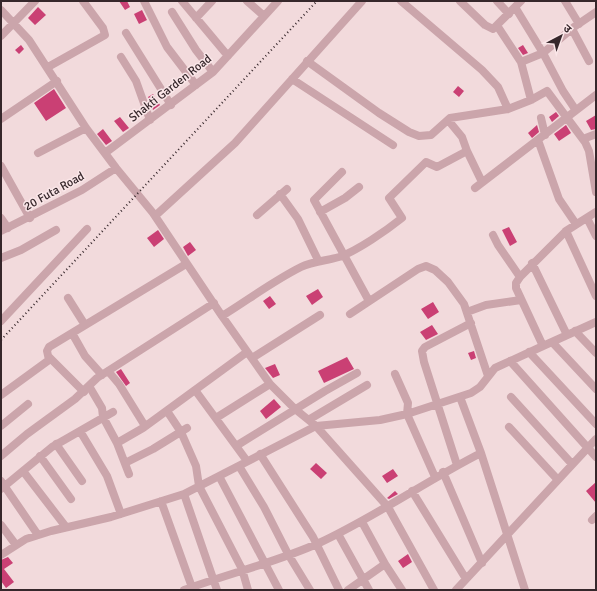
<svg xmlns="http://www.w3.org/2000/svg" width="597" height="591" font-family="Signika,'Noto Sans Devanagari',sans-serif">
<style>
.building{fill:#ca4074}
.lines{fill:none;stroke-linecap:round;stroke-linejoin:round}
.minor{stroke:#cba5ab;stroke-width:8}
.rail{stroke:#36272b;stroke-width:2;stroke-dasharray:1 3;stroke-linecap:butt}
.labels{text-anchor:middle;stroke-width:3;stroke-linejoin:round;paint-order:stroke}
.street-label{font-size:12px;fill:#36272b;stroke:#fae6e8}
</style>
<rect width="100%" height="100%" fill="#f2dadc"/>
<!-- building -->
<path class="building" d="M119,1H127L130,7L125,10Z
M38,7L46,15L35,25L28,18Z
M142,10L147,20L139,24L134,14Z
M21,45L24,49L19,54L15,50Z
M523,45L528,53L523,55L518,48Z
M458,86L464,91L459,97L453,92Z
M54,89L66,108L46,121L34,103Z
M153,94L160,105L153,110L148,97Z
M556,112L559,116L552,122L549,117Z
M596,115V129L591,130L586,121Z
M120,117L129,128L123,132L114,121Z
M537,125L539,132L532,138L528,133Z
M566,125L571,133L559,141L554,134Z
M103,129L112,141L106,145L97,134Z
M509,227L517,242L510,246L502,230Z
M158,230L164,239L154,247L147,238Z
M190,242L196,250L188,256L183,247Z
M318,289L323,297L312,305L306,296Z
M270,296L276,304L269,309L263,301Z
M433,302L439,312L428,319L421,309Z
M432,325L438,334L426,340L420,332Z
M474,351L476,358L471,360L468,353Z
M347,357L354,369L324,383L318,371Z
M275,364L280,375L273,378L265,368Z
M121,369L130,383L126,386L116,372Z
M274,399L281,407L266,419L260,411Z
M316,463L327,473L321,479L310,469Z
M393,469L398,476L387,483L382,476Z
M596,482V503L586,491Z
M395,491L398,494L389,499L387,498Z
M408,554L412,562L403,568L398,561Z
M8,557L13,563L4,569L14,582L6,588L1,581V560Z"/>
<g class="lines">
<!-- minor -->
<path class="minor" d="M144,1L167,47L196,85
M182,1L228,56
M247,1L264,16
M401,1L482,70L498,87L508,109
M460,1L485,25L493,29L521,1
M497,1L509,14
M565,1L579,24
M515,7L543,53L563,91L575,109
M1,10L29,40L86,128L116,168L153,213L222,316L270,384L295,409L316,426L388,507L434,590
M172,12L196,50L213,72
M196,18L212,1
M498,27L521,62L531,100
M572,29L589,61
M126,33L171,105
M1,36L35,1
M121,57L136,81L150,120
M307,61L379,113L409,132L419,136L431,135L450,118L508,109L531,100L547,91L585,142L589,151L596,192
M521,62L543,53L574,27L596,12
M48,67L105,35L103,28L83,1
M292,79L393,145
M541,118L545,135
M1,119L57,81
M448,120L462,137L467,151
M583,139L596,134
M538,140L559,199L576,224
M38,153L86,128
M105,153L213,72L278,1
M1,166L30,218
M342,172L314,200L369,301
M475,188L596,95
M280,194L298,219L318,260
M320,212L345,198L359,187
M596,212L566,231L520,277L516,283V288L543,346L596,322
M257,215L287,189
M155,216L235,143L362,1
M1,218L8,228
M587,218L596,236
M1,231L82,190L116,168
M566,231L596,296
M493,235L498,245L520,277
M1,258L21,250L56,230
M532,263L567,335
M68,298L85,325
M467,312L486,305L521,300
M350,314L418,269L426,266L435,270L448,282L464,304L488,376
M222,316C248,300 273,281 301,267C313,261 326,261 339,257C357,251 387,230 402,218L389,198L426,162L437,167L467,151L482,182
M1,321L87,229
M575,331L596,353
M72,333L85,356L102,375
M552,342L596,389
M529,352L596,424
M49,357L84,392
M252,358L320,315
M510,361L596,457
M108,371L119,384L145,426
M395,374L408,403L407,414L435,477
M89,386L102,408L103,417L117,443L129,474
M195,390L247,461
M1,395L49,360L47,351L49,347L186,264
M460,397L481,453L525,590
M511,397L572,464
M167,411L181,432L196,466L199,486L242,569L248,590
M216,418L270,384
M310,419L367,385
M1,426L28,404
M509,427L558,480
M80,431L107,476L121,514
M117,443L143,428L247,352
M56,444L82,481
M236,446L325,391L357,373
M260,454L313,537L339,590
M1,456L27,434L75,399L97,378L214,303
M40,456L71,499
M125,463L153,449L187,428
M457,465L424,362L422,351L425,347L471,323
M239,466L264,507L288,554L310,590
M23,471L66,527
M443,472L482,563
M219,476L279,590
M1,481L38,535
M1,489L52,447L113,412
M412,491L466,579
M184,494L217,590
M161,501L193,590
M592,520L596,516
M362,522L385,564L402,590
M1,525L16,545
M338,534L369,590
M1,555L26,539L51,531L111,517L184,494L316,426L380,420L407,414L471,393L480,387L495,368L543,346
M184,590C227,574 277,562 319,543C375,517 426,481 481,453
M348,590L385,564
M456,590L596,439"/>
<!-- rail -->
<path class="rail" d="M1,340L317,1"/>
</g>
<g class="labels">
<!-- street labels -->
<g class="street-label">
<text transform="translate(170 88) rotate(-38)" y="4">Shakti Garden Road</text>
<text transform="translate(54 191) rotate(-29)" y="4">20 Futa Road</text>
</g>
</g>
<!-- border -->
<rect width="597" height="591" fill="none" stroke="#36272b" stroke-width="4"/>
<!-- north arrow -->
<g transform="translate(561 36) rotate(41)" stroke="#fae6e8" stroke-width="3" paint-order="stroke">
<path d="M0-3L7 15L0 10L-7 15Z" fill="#36272b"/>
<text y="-6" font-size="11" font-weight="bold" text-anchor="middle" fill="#36272b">उ</text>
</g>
</svg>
